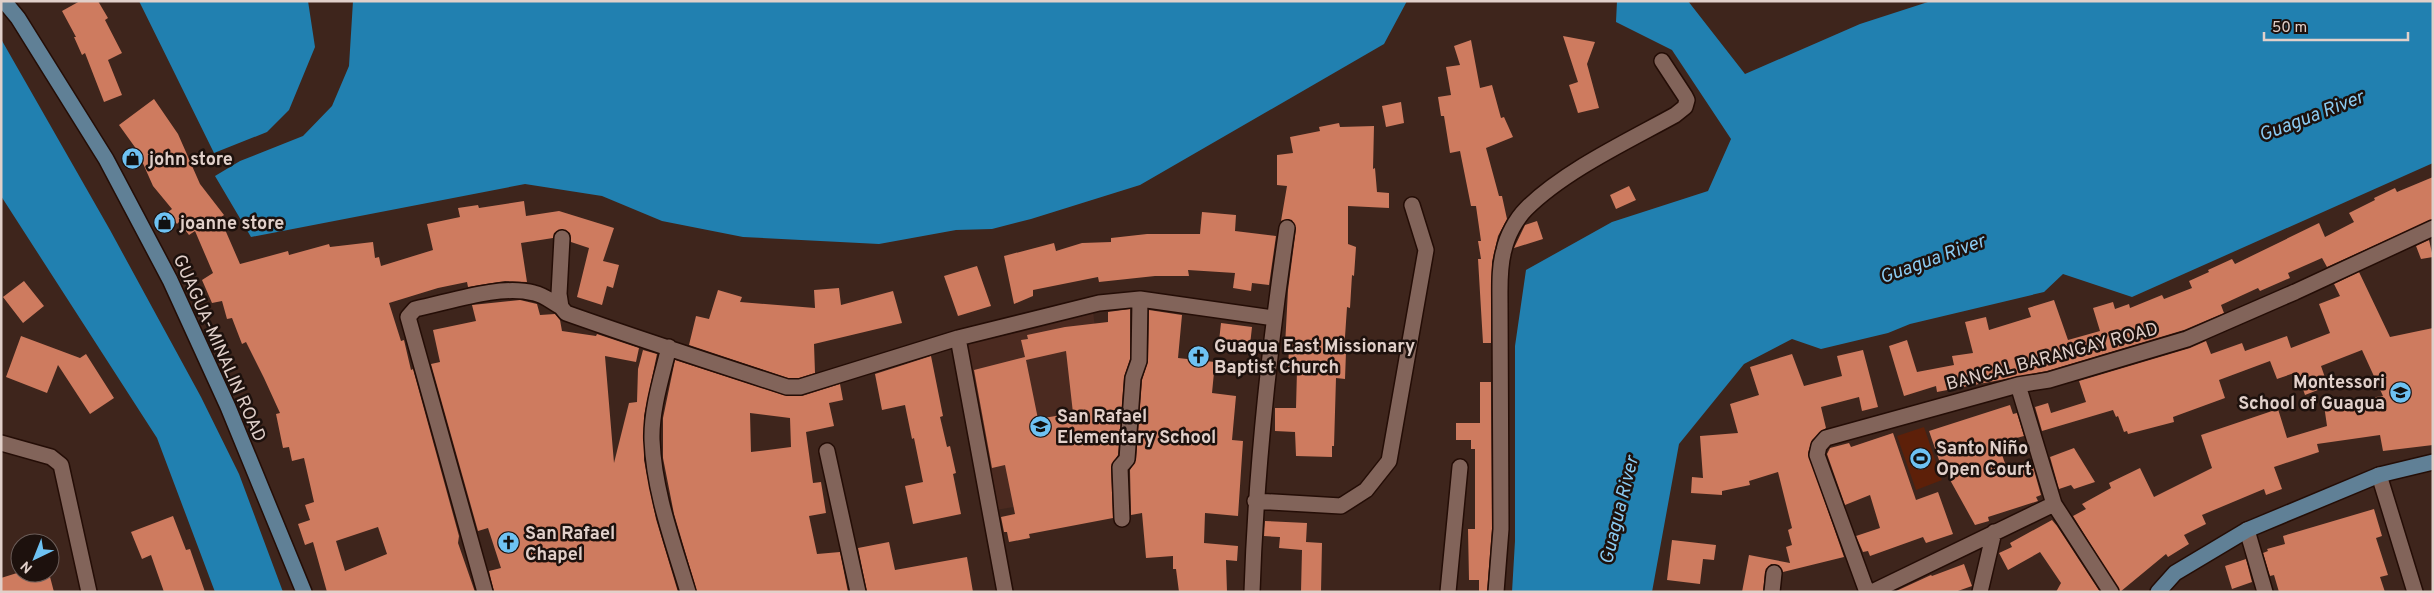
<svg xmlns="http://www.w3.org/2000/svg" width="2434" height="593" font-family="Overpass,sans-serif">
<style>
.built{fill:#4b2a20}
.green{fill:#5d2009}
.water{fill:#2180b0}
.building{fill:#ce7b5f;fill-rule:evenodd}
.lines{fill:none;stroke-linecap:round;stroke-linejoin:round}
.minor-casing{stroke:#240d06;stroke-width:18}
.major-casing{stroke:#240d06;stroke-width:18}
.minor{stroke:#82645a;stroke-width:15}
.major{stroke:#608096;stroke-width:15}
.labels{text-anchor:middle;stroke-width:5;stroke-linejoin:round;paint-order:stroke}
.poi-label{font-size:18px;font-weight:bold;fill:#e1d0ca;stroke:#1d110d;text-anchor:start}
.street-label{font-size:18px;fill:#e1d0ca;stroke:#1d110d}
.water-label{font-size:19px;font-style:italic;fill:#8bcbf2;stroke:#1d110d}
</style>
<rect width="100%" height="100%" fill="#3e251c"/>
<!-- built -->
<path class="built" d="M1093,311L1103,396L1089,494L996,510L963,342Z"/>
<!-- green -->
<path class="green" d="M1924,427L1942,480L1916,490L1897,436Z"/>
<!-- water -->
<path class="water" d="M139,1H308L315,47L289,110L267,132L214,153Z
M353,1H1407L1384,44L1140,185L1031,219L992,229L956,230L879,244L743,237L662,221L602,196L525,184L251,237L215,176L240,161L303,136L332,106L349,66Z
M1617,1H1688L1745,74L1860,24L1931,1H2433V163L2132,297L2063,274L2044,292L1910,324L1888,333L1821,349L1792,339L1744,364L1679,444L1652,592H1512L1515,541V346L1526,270L1612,222L1708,191L1731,139L1672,50L1616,22Z
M1,39L110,230L201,397L239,474L283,592H215L157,438L1,196Z"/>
<!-- building -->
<path class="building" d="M80,1H98L108,18L105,20L122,53L108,60L122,95L104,102L85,53L82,55L74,37H76L62,11Z
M1563,36L1595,42L1587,64L1599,108L1578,113L1569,85L1578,82Z
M1471,40L1480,88L1492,85L1501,118L1504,117L1513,137L1486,148L1499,196H1502L1507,219L1498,236L1492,262L1491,343H1483L1478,259H1481L1478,241H1481L1476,206H1471L1460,151L1450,153L1444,116H1441L1438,97L1451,95L1446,67L1460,65L1454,46Z
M154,99L178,134L200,184L224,215L220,218L240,264L288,251L289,255L329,244L330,247L373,242L375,258L379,257L381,266L433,250L427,224L460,217L458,208L478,205L479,208L524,201L526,216L559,211L614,228L603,261L619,265L613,288L607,286L602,305L577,297L589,248L571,242L570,233L562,229L554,233L553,238L521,243L527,282L505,281L468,287L467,282L438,288L389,303L401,341L404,340L411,370L413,369L459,536L458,543L475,592H327L313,542L305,545L298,524L310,520L305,505L314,502L304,458L292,461L289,447L283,448L276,414L280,413L264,378L246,342L242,344L232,318L227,319L222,301L212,303L202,280L213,273L195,231L189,235L179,222L177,224L168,212L172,209L153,186L137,150L119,125ZM378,527L387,554L345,571L336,541Z
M1401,102L1404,123L1386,127L1382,106Z
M1339,123L1340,127L1374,126L1373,169L1375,168L1377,192L1389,193V208L1348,206V244L1356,247L1354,276L1352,275L1350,308L1347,307L1344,352H1346L1345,379L1336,378L1334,446H1332V457L1296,456L1295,432L1275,431V408H1296L1297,370L1288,369L1289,347L1285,346L1288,290L1296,229L1292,220L1288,219L1281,221L1287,186L1277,185V155L1293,153L1290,137L1320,131L1319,127Z
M2433,177V219L2327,267L2322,258L2288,273L2290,278L2260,291L2258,288L2221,305L2224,313L2184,330L2047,371L1937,392L1936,386L1904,396L1889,346L1907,340L1917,372L1954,365L1952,356L1973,353L1965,322L1986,317L1989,330L2031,317L2028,308L2054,300L2068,340L2100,331L2093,308L2113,302L2115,309L2129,304L2130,308L2162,295L2164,299L2192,288L2189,281L2209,272L2208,270L2232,259L2235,264L2319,223L2325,237L2354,222L2349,213L2375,200L2374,198L2395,188L2397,192Z
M1629,186L1636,200L1616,209L1610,195Z
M1202,212L1236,215L1235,231L1276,236L1269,285L1252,283L1251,291L1233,288L1235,273L1188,270L1189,276H1155L1099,282L1098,277L1033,290V296L1014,304L1004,256L1054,243L1056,251L1082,243L1111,242V238L1147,234H1200Z
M1537,221L1543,239L1514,248L1525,225Z
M2429,240L2433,257L2421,259L2416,246Z
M977,266L991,306L958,316L944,276Z
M2359,272L2390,337L2433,328V445L2383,451L2380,435L2317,444L2319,452L2274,467L2282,489L2266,495L2264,489L2202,515L2206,524L2184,535L2189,544L2168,557L2166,554L2120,592L2073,516L2086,509L2082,504L2111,488L2109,483L2140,468L2154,497L2212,468L2201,435L2278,409L2287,438L2327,426L2324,405L2383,396L2362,350L2321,366L2328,386L2305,395L2297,372L2277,379L2270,361L2219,380L2225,398L2173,417L2174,422L2128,434L2127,431L2124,432L2118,416L2116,417L2113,410L2042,431L2035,407L2048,403L2051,413L2086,402L2079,381L2190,348L2206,341L2211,354L2242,343L2245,351L2287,336L2291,348L2330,333L2319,304L2340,296L2334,284Z
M24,281L44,306L23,323L3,297Z
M839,288L841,305L893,291L902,323L814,344L815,373L799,378H788L689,345L696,316L709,319L718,290L742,297L740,302L815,308L814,290Z
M520,300L537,304L540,315L555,314L560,320L562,331L596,336L597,334L639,348L636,362L605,356L614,463L629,403L637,402L638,369L643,350L657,354L644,416V460L656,519L678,592H494L489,571L501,568L488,528L478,531L431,364L440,362L433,330L476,321L472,305Z
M1130,309V359L1124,377L1118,455L1111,467L1113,518L1029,534L1030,538L1009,542L1007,532H1004L1001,517L1015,514L1005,465L992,468L974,370L1025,357L1021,340L1028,339L1027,335L1065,327L1108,322V312ZM1066,351L1073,413L1038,419L1026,360Z
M1149,310L1182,315L1178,358L1215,362L1212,393L1236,396L1232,440L1243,441L1238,516L1205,513L1204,543L1238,546L1237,561L1226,560L1227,592H1179L1176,569H1173V556L1146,558L1142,513L1131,515L1130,470L1136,460L1142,380L1148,361Z
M1221,323L1252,327L1249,354L1218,350Z
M21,336L80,358L86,354L114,398L90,414L58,365L47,393L6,377Z
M1863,350L1878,407L1862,411L1859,397L1821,407L1826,428L1812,440L1808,453L1844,557L1783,572L1779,565L1771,564L1765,572L1763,592H1742L1749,555L1790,563L1786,547L1792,545L1788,530L1792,528L1778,472L1749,481L1750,485L1722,491V495L1691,493L1692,477L1703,478L1700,436L1738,433L1730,404L1759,395L1750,367L1792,354L1804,386L1842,376L1837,356Z
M931,356L943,416L940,417L947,447L950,446L956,473L953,474L961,514L913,524L905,486L923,482L914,438L912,439L905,405L882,410L875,374Z
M675,360L787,396H802L840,384L843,400L829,403L834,426L806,432L813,483L821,482L826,513L809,516L817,554L840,552L848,592H697L674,514L663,458V418ZM750,413L790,418L791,447L751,452Z
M1480,382H1491L1492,529L1487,592H1479V580H1469L1468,529H1475V449H1471V440H1456V423H1480Z
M2010,405L2013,414L2017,413L2024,436L1998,443L2008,472L2032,463L2041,495L2036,497L2038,501L1988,517L1989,521L1975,525L1939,460L1929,431Z
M1893,433L1916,500L1938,492L1953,534L1926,543L1923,537L1870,556L1868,551L1863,552L1856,536L1880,528L1870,495L1845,505L1827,454L1830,448L1849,443L1851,447Z
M2074,448L2095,482L2074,489L2071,485L2059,489L2050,457Z
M2374,509L2382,536L2376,538L2388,575L2380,577L2385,592H2279L2274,575L2270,576L2263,553L2268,551L2267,549L2285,544L2283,536Z
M173,516L186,550L190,549L205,592H164L151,555L142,559L131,532Z
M2052,520L2057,526L2100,592H2056L2061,583L2040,552L2008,570L1999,553L2012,547L2010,543Z
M1265,521L1307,523L1306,542L1322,543L1321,592H1301L1302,550L1279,548L1280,537L1264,536Z
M1672,540L1716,545L1714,560L1703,559L1700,584L1667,580Z
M889,542L895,570L967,557L973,592H867L858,548Z
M2246,559L2252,582L2232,589L2225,566Z
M1964,564L1972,586L1955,592H1894L1931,575L1932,576Z
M17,573H49L54,592H1V578Z"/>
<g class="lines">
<defs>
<path id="minor" d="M562,238L559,294L561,307L566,313C639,339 713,363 787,387H800L958,338L1099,303L1140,299L1274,318
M958,338L1005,592
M669,347C662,376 651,410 652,440C654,492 673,542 688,592
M2018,385L2054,504L2111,592
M1,443L51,457L61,465L89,592
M827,451L858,592
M2379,475L2415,592
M1255,501L1341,506L1366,490L1389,461L1426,250L1412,205
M1122,519L1120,467L1127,459L1133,378L1139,361L1140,299
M2247,530L2265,592
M485,592L408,317L415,309C450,302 499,284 534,293C544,295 552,302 561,307
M1252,592C1256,470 1269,349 1287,228
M1448,592L1460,467
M1496,592L1501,529L1500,303C1500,286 1499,267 1504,250C1507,236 1516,219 1526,209C1564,171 1628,141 1675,115L1685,107L1687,100L1685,96L1662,61
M1772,592L1774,573
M1867,592L1817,455L1819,446L1826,438L2018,385L2049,380L2187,339L2295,292L2433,228
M1872,592L2054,504
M1980,592L1994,532"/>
<path id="major" d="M4,1L18,18L106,159L170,280L228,407L304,592
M2158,592L2175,573L2247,530L2379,475L2433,462"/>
</defs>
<!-- minor casing -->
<use href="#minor" class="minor-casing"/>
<!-- major casing -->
<use href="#major" class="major-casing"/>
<!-- minor -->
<use href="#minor" class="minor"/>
<!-- major -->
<use href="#major" class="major"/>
</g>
<!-- icons -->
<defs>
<symbol id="shop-disc" viewBox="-11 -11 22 22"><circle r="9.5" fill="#6ec2f3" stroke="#1d110d"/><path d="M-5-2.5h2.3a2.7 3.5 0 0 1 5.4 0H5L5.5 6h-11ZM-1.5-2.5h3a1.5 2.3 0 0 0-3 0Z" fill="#111"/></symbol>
<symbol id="church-disc" viewBox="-11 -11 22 22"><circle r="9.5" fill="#6ec2f3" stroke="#1d110d"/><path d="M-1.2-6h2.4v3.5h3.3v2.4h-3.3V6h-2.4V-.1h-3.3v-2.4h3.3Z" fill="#111"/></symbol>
<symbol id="school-disc" viewBox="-11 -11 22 22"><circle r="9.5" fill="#6ec2f3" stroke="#1d110d"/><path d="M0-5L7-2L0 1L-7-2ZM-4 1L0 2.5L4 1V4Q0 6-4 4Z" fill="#111"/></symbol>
<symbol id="stadium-disc" viewBox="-11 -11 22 22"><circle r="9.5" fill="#6ec2f3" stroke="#1d110d"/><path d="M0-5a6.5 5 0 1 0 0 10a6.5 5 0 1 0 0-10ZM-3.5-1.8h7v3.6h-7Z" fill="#111"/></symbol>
</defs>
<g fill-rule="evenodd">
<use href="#shop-disc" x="120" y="146" width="25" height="25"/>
<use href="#shop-disc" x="152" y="210" width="25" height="25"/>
<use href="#church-disc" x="1186" y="344" width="25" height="25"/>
<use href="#school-disc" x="2388" y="380" width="25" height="25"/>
<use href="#school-disc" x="1028" y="414" width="25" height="25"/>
<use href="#stadium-disc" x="1908" y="446" width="25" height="25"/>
<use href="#church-disc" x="496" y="530" width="25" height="25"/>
</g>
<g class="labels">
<!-- poi labels -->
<g class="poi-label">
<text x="149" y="165">john store</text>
<text x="180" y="229">joanne store</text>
<text x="1214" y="352">Guagua East Missionary<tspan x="1214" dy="21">Baptist Church</tspan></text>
<text x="2385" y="388" text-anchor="end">Montessori<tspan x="2385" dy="21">School of Guagua</tspan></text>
<text x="1057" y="422">San Rafael<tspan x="1057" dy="21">Elementary School</tspan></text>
<text x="1936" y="454">Santo Niño<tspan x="1936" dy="21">Open Court</tspan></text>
<text x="525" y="539">San Rafael<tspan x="525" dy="21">Chapel</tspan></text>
</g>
<!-- street labels -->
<g class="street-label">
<text transform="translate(220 348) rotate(66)" y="6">GUAGUA-MINALIN ROAD</text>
<text transform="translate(2052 356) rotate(-15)" y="6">BANCAL BARANGAY ROAD</text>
</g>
<!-- water labels -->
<g class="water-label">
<text transform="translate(2311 115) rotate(-21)" y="7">Guagua River</text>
<text transform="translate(1932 258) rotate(-20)" y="7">Guagua River</text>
<text transform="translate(1618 510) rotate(-76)" y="7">Guagua River</text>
</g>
</g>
<!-- border -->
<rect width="2434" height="593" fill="none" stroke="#e1d0ca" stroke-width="5"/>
<!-- north arrow -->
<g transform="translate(35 558) rotate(223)"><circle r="24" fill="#1d110d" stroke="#6b5d59"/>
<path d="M0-4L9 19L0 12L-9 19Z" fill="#6ec2f3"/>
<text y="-8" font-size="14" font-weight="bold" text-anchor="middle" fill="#e1d0ca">N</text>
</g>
<!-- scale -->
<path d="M2264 32v8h144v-8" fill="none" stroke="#e1d0ca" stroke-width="2.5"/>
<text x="2272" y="32" font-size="15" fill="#e1d0ca" stroke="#1d110d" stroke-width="4" paint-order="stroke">50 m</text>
</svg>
